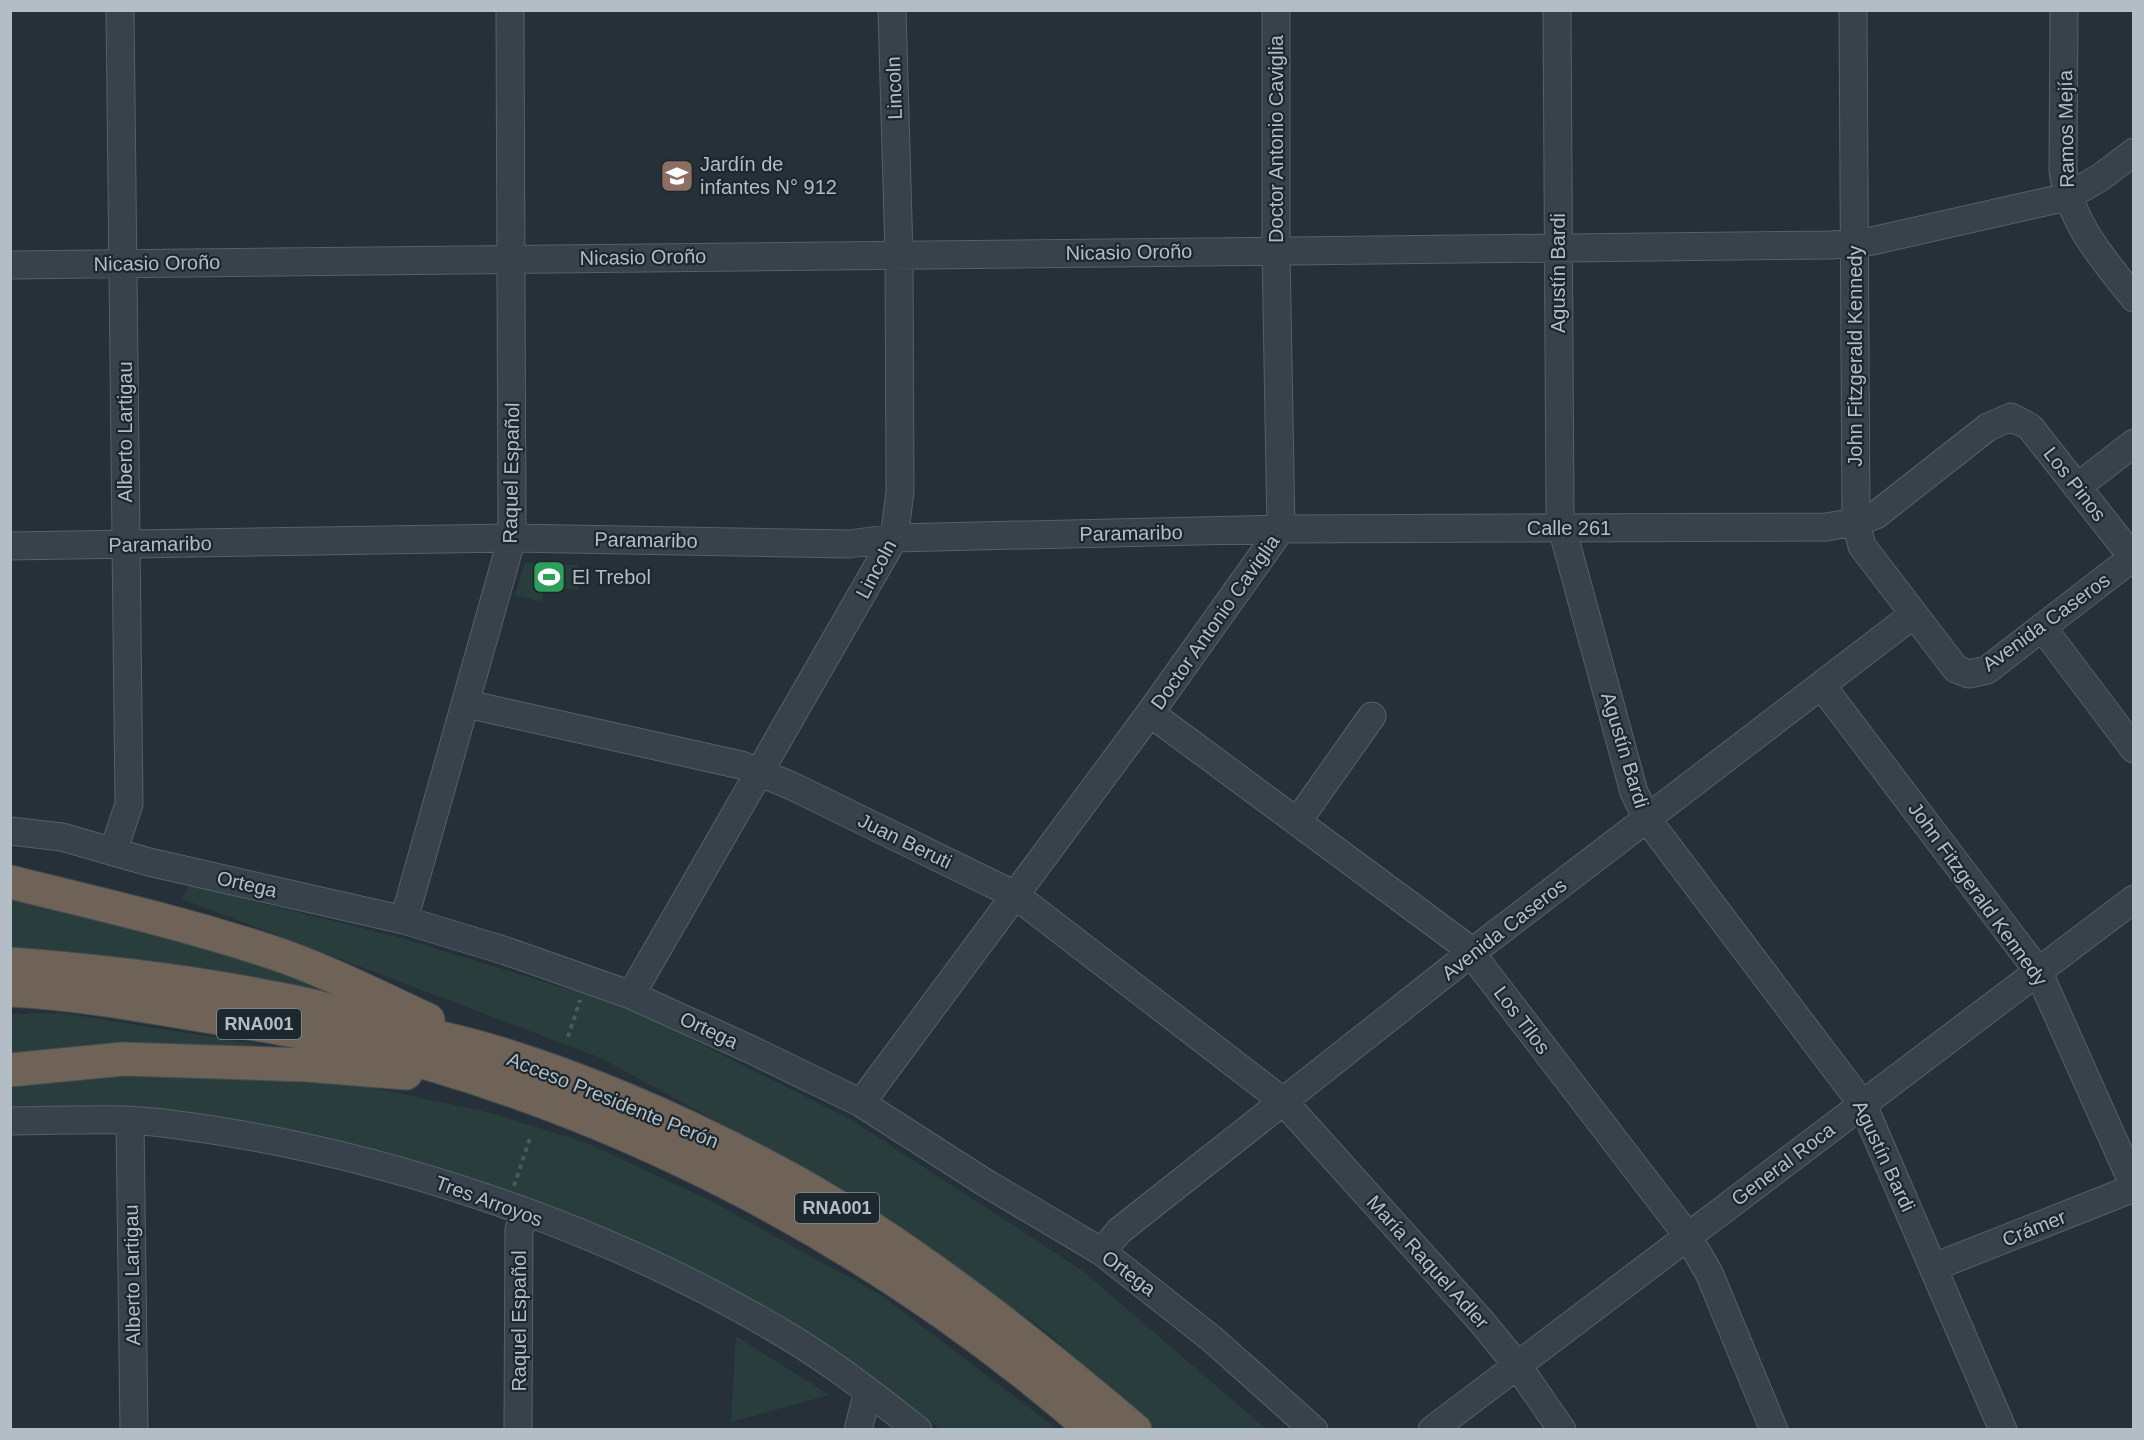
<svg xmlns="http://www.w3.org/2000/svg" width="2144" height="1440" font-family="Helvetica,sans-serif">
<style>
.green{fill:#293e3c}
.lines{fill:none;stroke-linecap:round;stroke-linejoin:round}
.minor-casing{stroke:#566067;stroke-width:29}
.highway-casing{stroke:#434d54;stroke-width:35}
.path{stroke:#485b5a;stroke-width:4;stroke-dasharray:4.5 4.5;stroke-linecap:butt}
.minor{stroke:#38424a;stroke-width:27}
.highway{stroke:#6f6256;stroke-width:33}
.labels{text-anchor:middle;stroke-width:4.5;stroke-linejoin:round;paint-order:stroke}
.shield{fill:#1d272e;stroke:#869098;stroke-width:1.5}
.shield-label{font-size:18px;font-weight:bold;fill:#b3bdc5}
.street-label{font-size:20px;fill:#b3bdc5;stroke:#1d272e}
.poi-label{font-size:20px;fill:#b3bdc5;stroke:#1d272e;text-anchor:start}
</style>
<rect width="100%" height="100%" fill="#253039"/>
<!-- green -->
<path class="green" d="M525,563L578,565V589L543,590V602L515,595Z
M189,885L401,938L629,1008L850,1119L1083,1271L1266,1429H1155L1044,1330L843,1190L601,1058L182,899Z
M10,890L196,941L332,994L11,956Z
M62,1013L306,1052L11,1061L10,1014Z
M123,1069L355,1084L491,1113L587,1143L711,1201L881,1295L1057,1429H941L842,1354L675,1259L473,1178L270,1131L134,1110L11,1107V1080Z
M736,1336L829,1395L731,1422Z"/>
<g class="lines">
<defs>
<path id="minor" d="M1557,10L1560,512L1562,528L1634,792L1647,819L1863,1105L2003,1430
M1853,10L1856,522L1862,546L1956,669L1969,674L1987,670L2132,558
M2064,10L2063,171C2070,222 2102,258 2134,298
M10,265L1832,245L1872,241L2067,197L2101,177L2134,152
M2077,487L2134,443
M10,546L512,538L849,544L894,538L1281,529L1826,527L1856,522L1876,515L1988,427L2011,417L2030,427L2134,559
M2042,627L2134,749
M1822,686L2038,971L2134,1186
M467,704L741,765L792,786L1015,895L1284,1102L1481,1321L1517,1365L1562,1430
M1150,713L1461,943L1471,953L1687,1235L1709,1273L1774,1430
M1297,822L1372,716
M10,831L62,837L149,862L404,920L506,951L631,995L752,1050L861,1103L981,1180L1102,1252L1212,1339L1314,1430
M113,852L129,804L120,10
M404,920L512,538L510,10
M631,995L894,538L900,492L899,255L892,10
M861,1103L1150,713L1281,529L1276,251V10
M10,1121C61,1121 113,1117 163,1123C375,1149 603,1225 786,1335C833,1363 876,1397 918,1430
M130,1121L134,1430
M1102,1252L1119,1231L1471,953L1913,615
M1934,1267L2134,1188
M518,1430L519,1229L526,1213
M858,1430L868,1391
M1432,1430L2134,899"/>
<path id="highway" d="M10,882C96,903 182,923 265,950C321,968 374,995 428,1020
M10,964C104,971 197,982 289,1001C325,1008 361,1019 398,1028C432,1036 467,1043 501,1054C598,1084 702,1131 792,1180C912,1247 1030,1341 1135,1430
M10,990C72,993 134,1004 194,1014C245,1022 297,1030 347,1042C621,1107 881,1245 1093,1430
M10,1070L123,1059L306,1065L406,1073"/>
</defs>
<!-- minor casing -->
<use href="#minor" class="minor-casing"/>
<!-- highway casing -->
<use href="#highway" class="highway-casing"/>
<!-- path -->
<path class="path" d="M568,1037L580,1000
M514,1186L531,1135"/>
<!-- minor -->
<use href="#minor" class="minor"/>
<!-- highway -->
<use href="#highway" class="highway"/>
</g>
<!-- icons -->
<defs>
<symbol id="school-square" viewBox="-11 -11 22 22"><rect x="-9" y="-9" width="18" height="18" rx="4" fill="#8d6e63" stroke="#1d272e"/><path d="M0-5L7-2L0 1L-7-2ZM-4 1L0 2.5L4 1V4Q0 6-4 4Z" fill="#fff"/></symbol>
<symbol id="stadium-square" viewBox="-11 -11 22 22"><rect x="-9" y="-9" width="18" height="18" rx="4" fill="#2e9e5b" stroke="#1d272e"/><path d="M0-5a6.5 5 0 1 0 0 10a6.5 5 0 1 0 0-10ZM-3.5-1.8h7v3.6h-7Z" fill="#fff"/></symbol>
</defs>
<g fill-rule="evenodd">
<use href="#school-square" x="658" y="157" width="38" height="38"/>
<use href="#stadium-square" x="530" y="558" width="38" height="38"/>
</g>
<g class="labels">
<!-- shield labels -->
<g class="shield">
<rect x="217" y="1009" width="84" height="30" rx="4.5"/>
<rect x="795" y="1193" width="84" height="30" rx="4.5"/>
</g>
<g class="shield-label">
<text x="259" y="1030">RNA001</text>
<text x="837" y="1214">RNA001</text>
</g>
<!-- street labels -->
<g class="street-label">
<text transform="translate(894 88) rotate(-92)" y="7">Lincoln</text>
<text transform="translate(2066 129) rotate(-91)" y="7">Ramos Mejía</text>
<text transform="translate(1276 139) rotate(-90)" y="7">Doctor Antonio Caviglia</text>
<text transform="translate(1129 252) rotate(-1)" y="7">Nicasio Oroño</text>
<text transform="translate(643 257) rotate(-1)" y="7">Nicasio Oroño</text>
<text transform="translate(157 263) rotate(-1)" y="7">Nicasio Oroño</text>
<text transform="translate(1558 273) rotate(-90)" y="7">Agustín Bardi</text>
<text transform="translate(1855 356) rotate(-90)" y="7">John Fitzgerald Kennedy</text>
<text transform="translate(125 432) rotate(-90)" y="7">Alberto Lartigau</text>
<text transform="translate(511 473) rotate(-89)" y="7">Raquel Español</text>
<text transform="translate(2075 484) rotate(52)" y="7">Los Pinos</text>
<text x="1569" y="535">Calle 261</text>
<text transform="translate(1131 533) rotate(-1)" y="7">Paramaribo</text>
<text transform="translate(646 540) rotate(1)" y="7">Paramaribo</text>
<text transform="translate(160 544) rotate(-1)" y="7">Paramaribo</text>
<text transform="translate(876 569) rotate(-62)" y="7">Lincoln</text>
<text transform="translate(1215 622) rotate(-55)" y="7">Doctor Antonio Caviglia</text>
<text transform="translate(2046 622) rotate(-36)" y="7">Avenida Caseros</text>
<text transform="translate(1625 750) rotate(73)" y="7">Agustín Bardi</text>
<text transform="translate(905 841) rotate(26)" y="7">Juan Beruti</text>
<text transform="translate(247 884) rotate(13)" y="7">Ortega</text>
<text transform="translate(1978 894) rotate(54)" y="7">John Fitzgerald Kennedy</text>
<text transform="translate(1504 929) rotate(-38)" y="7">Avenida Caseros</text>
<text transform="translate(1522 1020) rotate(53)" y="7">Los Tilos</text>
<text transform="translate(709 1030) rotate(25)" y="7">Ortega</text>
<text transform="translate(613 1100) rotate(22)" y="7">Acceso Presidente Perón</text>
<text transform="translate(1884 1156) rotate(65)" y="7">Agustín Bardi</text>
<text transform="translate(1783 1164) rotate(-37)" y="7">General Roca</text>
<text transform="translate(489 1201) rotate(20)" y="7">Tres Arroyos</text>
<text transform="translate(2034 1228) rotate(-22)" y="7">Crámer</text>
<text transform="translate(1428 1262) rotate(48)" y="7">María Raquel Adler</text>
<text transform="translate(1129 1273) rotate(37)" y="7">Ortega</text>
<text transform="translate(132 1275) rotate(-91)" y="7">Alberto Lartigau</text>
<text transform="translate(519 1321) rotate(-90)" y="7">Raquel Español</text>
</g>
<!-- poi labels -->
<g class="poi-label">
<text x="700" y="171">Jardín de<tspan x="700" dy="23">infantes N° 912</tspan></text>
<text x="572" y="584">El Trebol</text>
</g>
</g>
<!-- border -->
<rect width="2144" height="1440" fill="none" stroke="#b3bdc5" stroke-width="24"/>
</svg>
